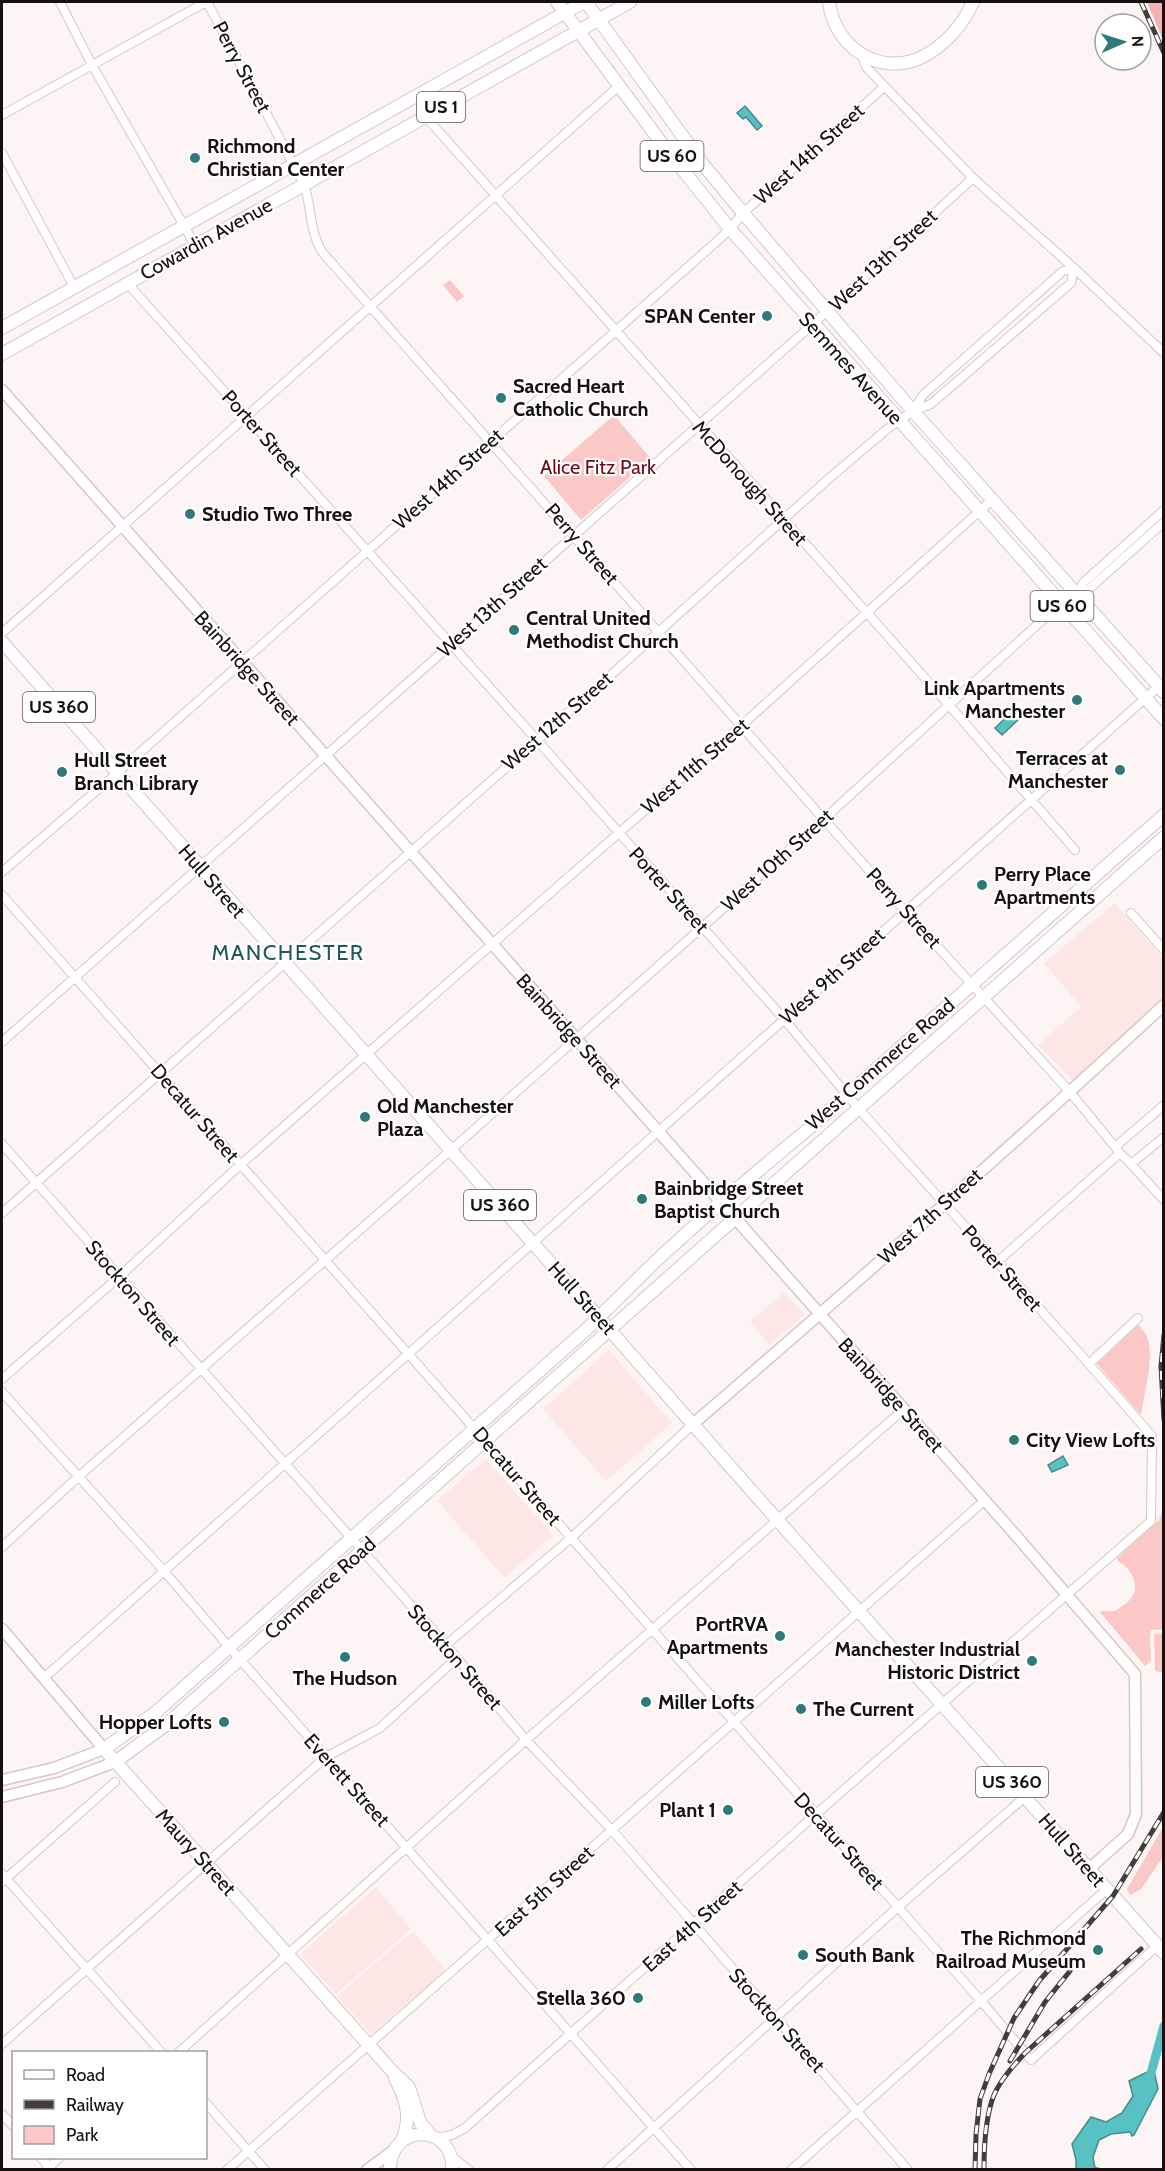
<svg xmlns="http://www.w3.org/2000/svg" width="1165" height="2171" font-family="Cabin,sans-serif">
<style>
.built{fill:#fde7e6}
.green{fill:#f9c8c7}
.forest{fill:#f5b2b1}
.water{fill:#57c1c4;stroke:#448c8e;stroke-width:1.5}
.lines{fill:none;stroke-linecap:round;stroke-linejoin:round}
.canal{stroke:#57c1c4;stroke-width:9}
.minor-casing{stroke:#d8c6c5;stroke-width:10}
.tertiary-casing{stroke:#d8c6c5;stroke-width:13}
.secondary-casing{stroke:#d8c6c5;stroke-width:13}
.primary-casing{stroke:#d8c6c5;stroke-width:14}
.minor{stroke:#fff;stroke-width:8}
.tertiary{stroke:#fff;stroke-width:10}
.secondary{stroke:#fff;stroke-width:10}
.primary{stroke:#fff;stroke-width:12}
.rail-casing{stroke:#433d3d;stroke-width:5}
.rail{stroke:#fff;stroke-width:3;stroke-dasharray:9;stroke-linecap:butt}
.poi-dot{fill:#2f797b;stroke:#fff;stroke-width:2}
.labels{text-anchor:middle;stroke-width:4.5;stroke-linejoin:round;paint-order:stroke}
.shield{fill:#fff;stroke:#5c5858;stroke-width:1.5}
.shield-label{font-size:18px;font-weight:bold;fill:#161010}
.street-label{font-size:20px;fill:#161010;stroke:#fff}
.poi-label{font-size:20px;font-weight:bold;fill:#161010;stroke:#fff;text-anchor:start}
.park-label{font-size:20px;fill:#6a091a;stroke:#fff}
.quarter-label{font-size:22px;letter-spacing:1.5px;fill:#1e595b;stroke:#fff}
</style>
<rect width="100%" height="100%" fill="#fdf5f5"/>
<!-- built -->
<path class="built" d="M1115,903L1163,958V999L1073,1081L1038,1045L1081,1007L1044,963Z
M784,1292L805,1314L770,1345L750,1322Z
M609,1350L672,1423L606,1481L543,1409Z
M486,1459L553,1535L505,1578L437,1501Z
M376,1887L411,1929L336,1994L300,1954Z
M413,1931L446,1970L371,2034L337,1996Z"/>
<!-- green -->
<path class="green" d="M450,280L464,296L457,302L443,285Z
M614,415L651,459L581,520L544,476Z
M1138,1325C1141,1328 1146,1333 1147,1337C1155,1356 1144,1394 1141,1415L1097,1364Z
M1163,1509V1629L1151,1630L1150,1638L1151,1661L1145,1666L1100,1612C1105,1610 1108,1612 1114,1611C1117,1610 1119,1608 1122,1606C1144,1594 1135,1571 1118,1561L1117,1558L1159,1520Z
M1154,1634H1163V1673L1155,1671Z
M1163,1827V1857L1141,1889L1130,1895L1127,1889Z"/>
<!-- forest -->
<path class="forest" d="M1147,2H1163V40Z"/>
<!-- water -->
<path class="water" d="M745,106L762,126L757,130L746,117L743,119L737,113Z
M1013,711L1012,714L1016,719L1020,718L1002,735L995,728Z
M1063,1456L1068,1465L1052,1472L1048,1465Z
M1149,2071L1155,2075L1158,2089L1134,2135L1132,2136L1130,2132L1111,2134L1099,2140L1093,2157L1095,2168H1098V2169H1076V2160L1072,2144L1091,2117L1106,2122L1122,2113L1133,2096L1129,2081Z"/>
<g class="lines">
<!-- canal -->
<path class="canal" d="M1148,2084L1164,2026"/>
<defs>
<path id="minor" d="M60,2L92,65L195,245
M207,2L304,184C312,208 309,232 323,253L905,911L1070,1092L1120,1153
M862,55L866,67L973,178L1074,268L1164,353
M2,115L206,2
M425,116L949,705L1075,850
M2,153L74,287
M127,283L536,739L784,1019L858,1108L1074,1347L1152,1436L1151,1521L815,1815L465,2128L452,2135L436,2138
M1077,594L1083,583L1164,510
M2,633L619,86
M2,872L117,773L715,243L730,229L743,213L884,87
M2,895L982,2002L1031,2060L1157,1946
M1131,913L1164,950
M2,1042L813,324L973,178
M2,1144L446,1645L526,1740L612,1830L908,2170
M1115,1147L1164,1105
M1131,1164L1164,1200
M2,1213L612,674L826,481L886,430L913,411L931,404L1071,283L1074,268L1063,271L923,395L913,411
M997,1262L1120,1153L1131,1164L1164,1137
M1089,1364L1138,1318
M2,1379L119,1277L240,1165L742,725L993,499
M2,1392L164,1571L229,1647L691,2170
M2,1547L78,1477L451,1150L824,819L1060,604L1089,589L1164,522
M446,1645L571,1538L693,1424
M45,1677L1158,687
M2,1874L161,2052
M2,1882L115,1782
M2,2044L326,1757L380,1728L457,1658
M179,2052L526,1740L904,1409
M206,2103L265,2170
M2,2114L14,2127
M451,2156L469,2170
M41,2158L50,2168
M46,2170L59,2158
M227,2170L985,1500
M607,2170L898,1907L1025,1797
M791,2170L1107,1889"/>
<path id="tertiary" d="M2,390L1019,1539L1135,1674L1136,1814L1128,1834L1089,1869
M693,1424C852,1287 1010,1148 1164,1005
M2,1629L104,1749
M367,2170L394,2150"/>
<path id="secondary" d="M2,1780L54,1768L104,1749
M2,1797L62,1782L115,1762"/>
<path id="primary" d="M557,2L666,149L730,229L1164,719
M586,2L702,163L743,213L913,411L1164,692
M829,2C834,45 877,77 920,58C944,47 963,25 973,2
M2,328L584,2
M2,354L630,2
M2,642L773,1515L1164,1953
M115,1762L167,1724C500,1429 830,1131 1164,837
M395,2078C406,2099 412,2118 402,2140
M431,2136L420,2122L409,2087L392,2071L104,1749L155,1713L589,1327L659,1258L721,1202L807,1130L1164,815
M390,2170C389,2122 455,2123 452,2170"/>
</defs>
<!-- minor casing -->
<use href="#minor" class="minor-casing"/>
<!-- tertiary casing -->
<use href="#tertiary" class="tertiary-casing"/>
<!-- secondary casing -->
<use href="#secondary" class="secondary-casing"/>
<!-- primary casing -->
<use href="#primary" class="primary-casing"/>
<!-- minor -->
<use href="#minor" class="minor"/>
<!-- tertiary -->
<use href="#tertiary" class="tertiary"/>
<!-- secondary -->
<use href="#secondary" class="secondary"/>
<!-- primary -->
<use href="#primary" class="primary"/>
<defs>
<path id="rail" d="M1141,2L1164,53
M1164,1335L1161,1366L1164,1420
M1010,2061L1045,2002L1070,1971
M975,2170L976,2134L980,2099L989,2074L1014,2018L1039,1981L1113,1896L1164,1812
M984,2170C984,2146 985,2117 994,2095C1001,2079 1014,2065 1025,2053L1141,1949"/>
</defs>
<!-- rail casing -->
<use href="#rail" class="rail-casing"/>
<!-- rail -->
<use href="#rail" class="rail"/>
</g>
<!-- markers -->
<g class="poi-dot">
<circle cx="195" cy="158" r="6"/>
<circle cx="767" cy="316" r="6"/>
<circle cx="501" cy="398" r="6"/>
<circle cx="190" cy="514" r="6"/>
<circle cx="514" cy="630" r="6"/>
<circle cx="1077" cy="700" r="6"/>
<circle cx="1120" cy="770" r="6"/>
<circle cx="62" cy="772" r="6"/>
<circle cx="982" cy="885" r="6"/>
<circle cx="365" cy="1117" r="6"/>
<circle cx="642" cy="1199" r="6"/>
<circle cx="1014" cy="1440" r="6"/>
<circle cx="780" cy="1636" r="6"/>
<circle cx="345" cy="1657" r="6"/>
<circle cx="1032" cy="1661" r="6"/>
<circle cx="646" cy="1702" r="6"/>
<circle cx="801" cy="1709" r="6"/>
<circle cx="224" cy="1722" r="6"/>
<circle cx="728" cy="1810" r="6"/>
<circle cx="1098" cy="1950" r="6"/>
<circle cx="803" cy="1955" r="6"/>
<circle cx="638" cy="1998" r="6"/>
</g>
<g class="labels">
<!-- shield labels -->
<g class="shield">
<rect x="417" y="92" width="48" height="30" rx="4.5"/>
<rect x="640.5" y="141" width="63" height="30" rx="4.5"/>
<rect x="1030.5" y="591" width="63" height="30" rx="4.5"/>
<rect x="23" y="692" width="72" height="30" rx="4.5"/>
<rect x="464" y="1190" width="72" height="30" rx="4.5"/>
<rect x="976" y="1767" width="72" height="30" rx="4.5"/>
</g>
<g class="shield-label">
<text x="441" y="113">US 1</text>
<text x="672" y="162">US 60</text>
<text x="1062" y="612">US 60</text>
<text x="59" y="713">US 360</text>
<text x="500" y="1211">US 360</text>
<text x="1012" y="1788">US 360</text>
</g>
<!-- street labels -->
<g class="street-label">
<text transform="translate(242 67) rotate(62)" y="7">Perry Street</text>
<text transform="translate(809 154) rotate(-42)" y="7">West 14th Street</text>
<text transform="translate(206 239) rotate(-29)" y="7">Cowardin Avenue</text>
<text transform="translate(883 260) rotate(-43)" y="7">West 13th Street</text>
<text transform="translate(851 368) rotate(48)" y="7">Semmes Avenue</text>
<text transform="translate(262 433) rotate(48)" y="7">Porter Street</text>
<text transform="translate(448 479) rotate(-42)" y="7">West 14th Street</text>
<text transform="translate(750 483) rotate(48)" y="7">McDonough Street</text>
<text transform="translate(582 544) rotate(49)" y="7">Perry Street</text>
<text transform="translate(492 607) rotate(-42)" y="7">West 13th Street</text>
<text transform="translate(247 668) rotate(48)" y="7">Bainbridge Street</text>
<text transform="translate(557 721) rotate(-41)" y="7">West 12th Street</text>
<text transform="translate(695 766) rotate(-41)" y="7">West 11th Street</text>
<text transform="translate(777 860) rotate(-42)" y="7">West 10th Street</text>
<text transform="translate(212 881) rotate(49)" y="7">Hull Street</text>
<text transform="translate(669 890) rotate(48)" y="7">Porter Street</text>
<text transform="translate(904 908) rotate(48)" y="7">Perry Street</text>
<text transform="translate(832 976) rotate(-42)" y="7">West 9th Street</text>
<text transform="translate(569 1031) rotate(48)" y="7">Bainbridge Street</text>
<text transform="translate(880 1064) rotate(-41)" y="7">West Commerce Road</text>
<text transform="translate(195 1113) rotate(49)" y="7">Decatur Street</text>
<text transform="translate(930 1216) rotate(-42)" y="7">West 7th Street</text>
<text transform="translate(1002 1268) rotate(48)" y="7">Porter Street</text>
<text transform="translate(133 1293) rotate(49)" y="7">Stockton Street</text>
<text transform="translate(582 1298) rotate(48)" y="7">Hull Street</text>
<text transform="translate(891 1395) rotate(48)" y="7">Bainbridge Street</text>
<text transform="translate(517 1476) rotate(49)" y="7">Decatur Street</text>
<text transform="translate(320 1588) rotate(-42)" y="7">Commerce Road</text>
<text transform="translate(455 1657) rotate(49)" y="7">Stockton Street</text>
<text transform="translate(347 1780) rotate(48)" y="7">Everett Street</text>
<text transform="translate(839 1841) rotate(48)" y="7">Decatur Street</text>
<text transform="translate(1072 1850) rotate(49)" y="7">Hull Street</text>
<text transform="translate(196 1852) rotate(48)" y="7">Maury Street</text>
<text transform="translate(544 1891) rotate(-42)" y="7">East 5th Street</text>
<text transform="translate(692 1926) rotate(-42)" y="7">East 4th Street</text>
<text transform="translate(777 2020) rotate(48)" y="7">Stockton Street</text>
</g>
<!-- poi labels -->
<g class="poi-label">
<text x="207" y="153">Richmond<tspan x="207" dy="23">Christian Center</tspan></text>
<text x="755" y="323" text-anchor="end">SPAN Center</text>
<text x="513" y="393">Sacred Heart<tspan x="513" dy="23">Catholic Church</tspan></text>
<text x="202" y="521">Studio Two Three</text>
<text x="526" y="625">Central United<tspan x="526" dy="23">Methodist Church</tspan></text>
<text x="1065" y="695" text-anchor="end">Link Apartments<tspan x="1065" dy="23">Manchester</tspan></text>
<text x="1108" y="765" text-anchor="end">Terraces at<tspan x="1108" dy="23">Manchester</tspan></text>
<text x="74" y="767">Hull Street<tspan x="74" dy="23">Branch Library</tspan></text>
<text x="994" y="881">Perry Place<tspan x="994" dy="23">Apartments</tspan></text>
<text x="377" y="1113">Old Manchester<tspan x="377" dy="23">Plaza</tspan></text>
<text x="654" y="1195">Bainbridge Street<tspan x="654" dy="23">Baptist Church</tspan></text>
<text x="1026" y="1447">City View Lofts</text>
<text x="768" y="1631" text-anchor="end">PortRVA<tspan x="768" dy="23">Apartments</tspan></text>
<text x="1020" y="1656" text-anchor="end">Manchester Industrial<tspan x="1020" dy="23">Historic District</tspan></text>
<text x="345" y="1685" text-anchor="middle">The Hudson</text>
<text x="658" y="1709">Miller Lofts</text>
<text x="813" y="1716">The Current</text>
<text x="212" y="1729" text-anchor="end">Hopper Lofts</text>
<text x="716" y="1817" text-anchor="end">Plant 1</text>
<text x="1086" y="1945" text-anchor="end">The Richmond<tspan x="1086" dy="23">Railroad Museum</tspan></text>
<text x="815" y="1962">South Bank</text>
<text x="626" y="2005" text-anchor="end">Stella 360</text>
</g>
<!-- park labels -->
<g class="park-label">
<text x="598" y="474">Alice Fitz Park</text>
</g>
<!-- quarter labels -->
<g class="quarter-label">
<text x="288" y="960">MANCHESTER</text>
</g>
</g>
<!-- border -->
<rect width="1165" height="2171" fill="none" stroke="#161010" stroke-width="6"/>
<!-- legend -->
<rect x="12" y="2051" width="195" height="108" fill="#ffffff" stroke="#a29f9f" stroke-width="1.5"/>
<rect x="24" y="2070" width="30" height="9" fill="#ffffff" stroke="#a29f9f" stroke-width="1.5"/>
<text x="66" y="2081" font-size="18" fill="#161010">Road</text>
<rect x="24" y="2100" width="30" height="9" fill="#433d3d" stroke="#a29f9f" stroke-width="1.5"/>
<text x="66" y="2111" font-size="18" fill="#161010">Railway</text>
<rect x="24" y="2126" width="30" height="18" fill="#f9c8c7" stroke="#a29f9f" stroke-width="1.5"/>
<text x="66" y="2141" font-size="18" fill="#161010">Park</text>
<!-- north arrow -->
<g transform="translate(1123 42) rotate(87)"><circle r="28" fill="#ffffff" stroke="#a29f9f" stroke-width="1.5"/>
<path d="M0-4.5L10 22L0 15L-10 22Z" fill="#2f797b"/>
<text y="-9" font-size="16" font-weight="bold" text-anchor="middle" fill="#161010">N</text>
</g>
</svg>
